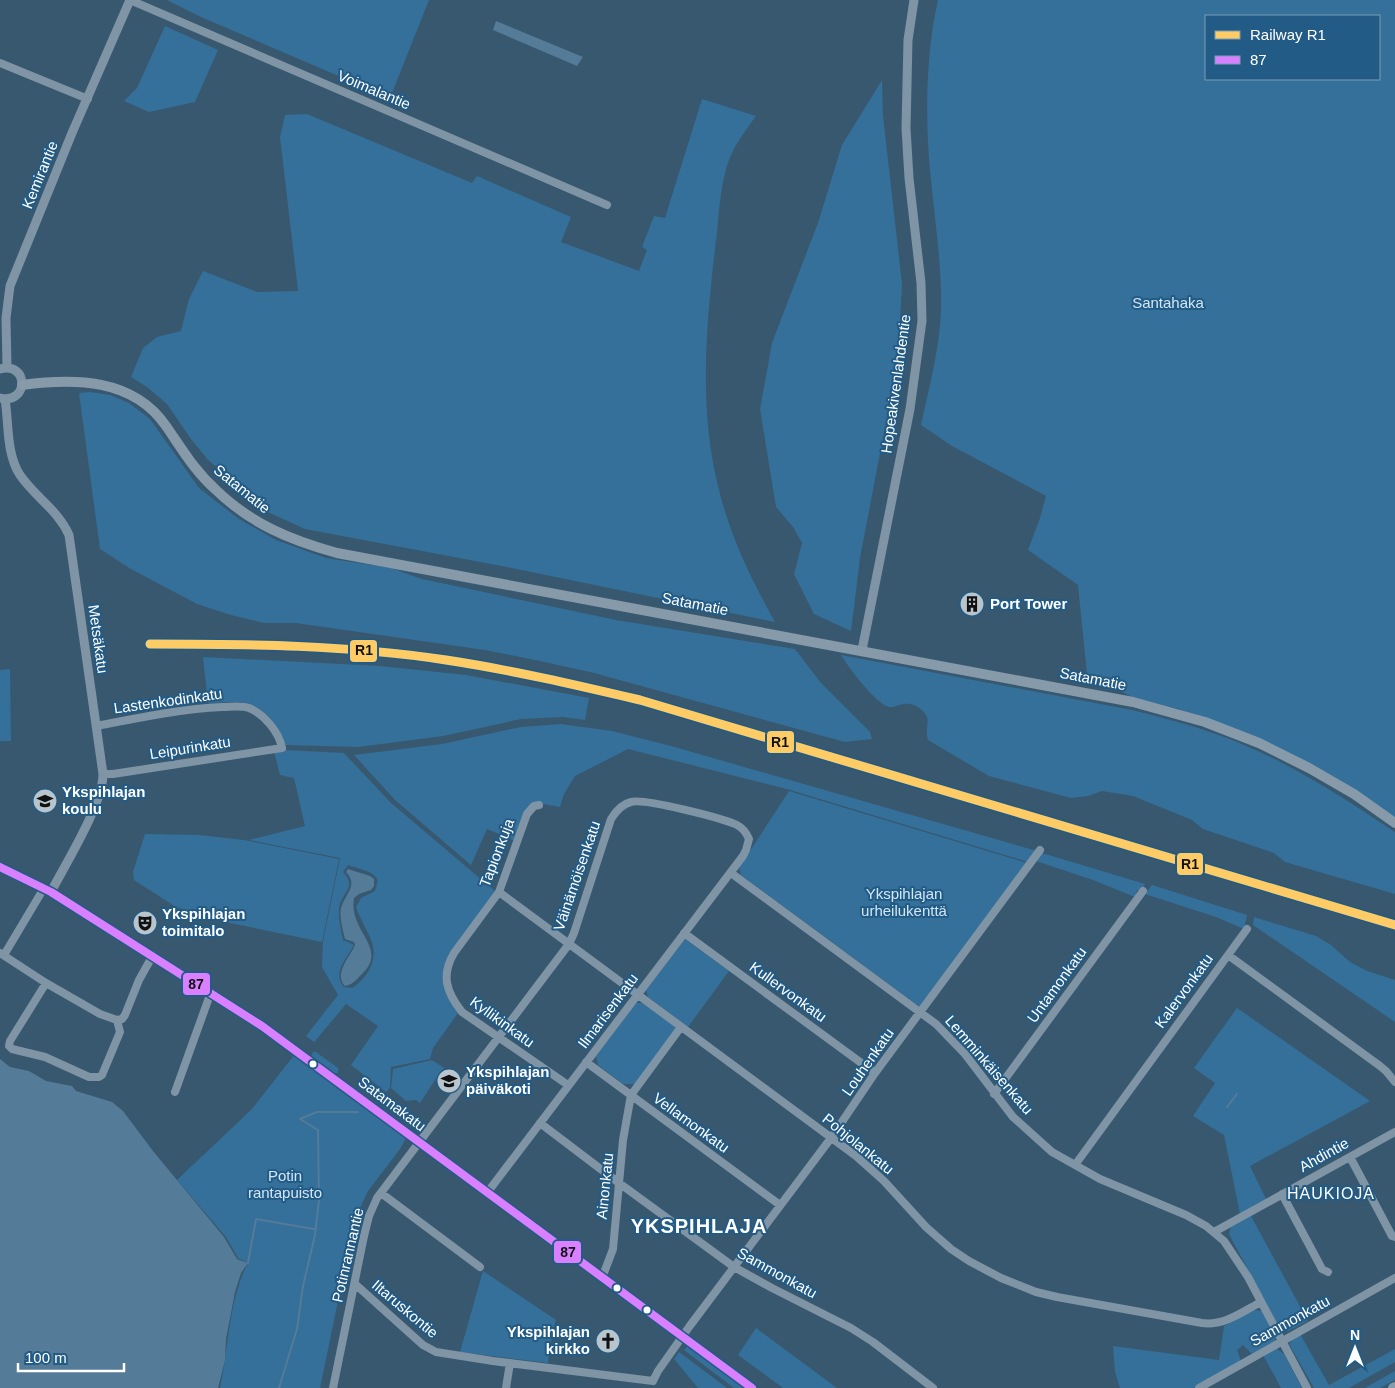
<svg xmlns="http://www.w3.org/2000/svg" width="1395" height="1388" font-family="Helvetica,sans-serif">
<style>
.green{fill:#34709a;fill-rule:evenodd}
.water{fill:#547b98}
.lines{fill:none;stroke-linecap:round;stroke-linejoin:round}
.stream{stroke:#547b98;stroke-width:2}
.minor{stroke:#7f94a5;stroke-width:8}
.tertiary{stroke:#7f94a5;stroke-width:9}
.secondary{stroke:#869aaa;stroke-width:10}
.bus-1-casing{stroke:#225b85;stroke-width:11}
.bus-1{stroke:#d880ff;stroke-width:8}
.rail-1-casing{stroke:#225b85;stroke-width:12}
.rail-1{stroke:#fdcc66;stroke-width:9}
.bus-dot{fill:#fff;stroke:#225b85;stroke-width:2}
.labels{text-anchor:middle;stroke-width:4;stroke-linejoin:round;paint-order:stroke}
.street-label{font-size:15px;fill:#fff;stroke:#225b85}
.park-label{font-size:15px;fill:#d0e7f7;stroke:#225b85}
.poi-label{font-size:15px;font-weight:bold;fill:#fff;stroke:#225b85;text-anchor:start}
.neighbourhood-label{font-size:16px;letter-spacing:1px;fill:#fff;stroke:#225b85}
.district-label{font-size:20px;font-weight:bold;letter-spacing:1px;fill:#fff;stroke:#225b85}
.line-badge{stroke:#225b85;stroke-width:2}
.pale-badge-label{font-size:14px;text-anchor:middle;font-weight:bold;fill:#111}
</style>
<rect width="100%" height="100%" fill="#38586f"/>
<!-- green -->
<path class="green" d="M167,0H429L390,98L201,17Z
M938,0H1395V817L1222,724L1178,709L1134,698L1087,674L1078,585L1028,550L1040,518L1046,496L952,446L921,425C929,388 940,347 941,309C942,264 934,215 930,170C925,118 926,51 938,0ZM1206,16H1379V79H1206Z
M165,26L218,50L195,102L149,112L124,101L137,88Z
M882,80L883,116L902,284L898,359L860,558L851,631L814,614L794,574L802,543L793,527L776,507L760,409L772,343L818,223L842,145Z
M702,99L756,116C749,126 741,136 735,147C721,172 720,205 717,232C707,315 698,400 717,482C729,534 749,575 775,622L507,567L305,529L261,509L254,497L208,460L191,439L167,404L147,387L131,377L143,348L157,337L181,331L189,299L203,271L257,292L298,291L280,137L285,115L307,114L472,183L477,176L571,217L561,242L639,271L647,250L642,247L654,216L665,218Z
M90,392L110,395L129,403L150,419L199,488L239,519L276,540L326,558L391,568L422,579L616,620L795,649L821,683L870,732L872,739L845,742L594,673L540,661L485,650L296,623H264L231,615L197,604L131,569L100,549L79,393Z
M841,655L1132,710C1160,717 1188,724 1216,734C1281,757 1338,794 1395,832V894L1285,862L1274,853L1203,829L1192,820L1133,796L1102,791L1088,796L1071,798L989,776L928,740C925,731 929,723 927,717C924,709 912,702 904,704C899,704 894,708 889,707C876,704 848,667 841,655Z
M203,657L380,666L466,675L589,698L585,720L563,717L521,719L443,736L358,747L285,745C280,729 268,711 251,705C238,700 221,703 208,703Z
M10,669L11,741H0V670Z
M561,724L612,731L671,746L1037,851L1028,862L787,789L628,749L575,776L564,794L560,807L538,803L515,841L487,829L471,865L395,800L354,755L442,744L521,727Z
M285,750L344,753L390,802L496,892L450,952C438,974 443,994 458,1013L433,1048L430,1059L391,1067L390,1088L386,1092L351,1065L378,1026L346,1004L316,1040L314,1042L306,1036L338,995L322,967L323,941L340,858L249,840L305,826L294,778L280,775L274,752ZM348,865C355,868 374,871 377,879C378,882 376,888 375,891L361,898L356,907C360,919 367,929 371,940C379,959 368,978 352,988L344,987C331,973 348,957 354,945L343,940C341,930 338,918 339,908C341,893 358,887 343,872Z
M789,791L1027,863L920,1007L741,875L739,868Z
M145,834L199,835L244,840L339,859L322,942L211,919L176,907L134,880L133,872Z
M1042,853L1145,884L1141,891L1137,890L1135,897L1093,880L1036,861Z
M1152,885L1247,915L1244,929L1216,917L1145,894Z
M1254,917L1316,936L1331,945L1350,962L1367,971L1395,980V1022L1253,925Z
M685,939L729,971L688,1027L648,997L646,990Z
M636,1003H644L675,1026V1031L636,1084H623L598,1065L596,1056Z
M1237,1008L1370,1101L1250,1166L1266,1199L1240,1214L1224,1135L1193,1116L1215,1083L1194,1068Z
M313,1052H316L338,1068V1073H334L313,1058L311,1057Z
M295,1054L407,1136L400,1149L368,1191L355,1219L320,1388H220C229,1347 228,1302 248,1263L238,1258L226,1237L177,1180L252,1109Z
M432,1060L444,1068L441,1071L446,1075L442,1081L437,1077L420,1103L416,1100L406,1101L391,1088L393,1069Z
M1251,1216L1308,1321L1288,1331L1280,1330L1229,1234L1231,1227Z
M483,1271L556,1320L553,1329L548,1363L460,1352Z
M1255,1310L1262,1311L1275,1335V1341L1252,1354L1243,1345L1237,1350L1241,1361L1193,1388H1120L1115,1372L1113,1346L1219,1360L1224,1326Z
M756,1328L837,1388H783L738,1355Z
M1300,1334L1329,1385L1395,1349V1362L1349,1388H1314L1289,1344L1294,1338Z
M688,1346L745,1388H734L684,1350Z
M1276,1348L1284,1354L1302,1388H1281L1263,1355Z
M679,1352L727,1388H698L674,1359Z
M1395,1371V1380L1380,1388H1365Z"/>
<!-- water -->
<path class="water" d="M496,21L583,57L577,66L493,30Z
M348,869L370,876L374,879V886L371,890L359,894L354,898C349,927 378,942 370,963C368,968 364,972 361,975C356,980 352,985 345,986C333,974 350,957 355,945L354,942L345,939C343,930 339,917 341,908C345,894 359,885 346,872Z
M0,1059L10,1067L29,1071L46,1081L72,1086L76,1091L112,1102L123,1111L153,1151L224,1237L237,1259L248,1263L241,1273L235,1292L226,1339L225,1360L218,1388H0Z"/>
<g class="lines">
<!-- stream -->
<path class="stream" d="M1227,1107L1237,1094
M248,1263L256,1219L314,1229
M279,1388L297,1329L303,1286L315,1235L319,1200L318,1130L300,1119L317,1112H358"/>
<!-- minor -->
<path class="minor" d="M130,0L607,205
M0,63L88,99
M96,726C138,718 180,709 222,707C230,707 241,705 249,708C264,714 279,732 282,748L113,774H103
M539,805L534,806L527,814L499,892L454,953C441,975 446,992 462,1012L568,1085
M731,873L936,1024L965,1054L1013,1117L1052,1152L1100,1179L1186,1215L1206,1226L1224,1241L1248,1277L1307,1388
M499,892L856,1156L884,1181L926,1227L951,1249L969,1261L1001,1278L1036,1292L1057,1297L1202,1323C1224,1326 1242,1312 1261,1302
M684,933L875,1073
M0,953L46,983L100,1014L117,1020L122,1019L125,1015L139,980L153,955
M4,955L44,888
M1228,955L1380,1066L1386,1071L1395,1082
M46,983L10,1041L9,1046L12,1049L45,1057L89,1077H99L102,1075L120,1032L117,1020
M586,1062L780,1205
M175,1092L211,992
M994,1094L1143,891
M540,1123L619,1183L734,1267L772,1288L851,1328L873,1342L933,1388
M1350,1157L1392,1236L1395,1237
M1075,1165L1247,929
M381,1193L480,1267
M1282,1194L1322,1269L1328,1272
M1214,1232L1395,1132
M602,1278L613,1249L623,1140L631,1095L681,1027
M355,1284L423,1345L436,1352L493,1361L653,1381
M653,1381L658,1371L689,1327L831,1138L875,1073L1040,850
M333,1388L364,1236L369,1216L377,1198L569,944L574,933L611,819C616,811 622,804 631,802C644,798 722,818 737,825C743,828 746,832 749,839L746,850L743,856L487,1193
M506,1388L510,1363
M1199,1388L1395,1278"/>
<!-- tertiary -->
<path class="tertiary" d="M7,367L6,318L10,286L72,133L130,0
M0,369C29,361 29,405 0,398
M5,399C9,423 6,454 20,475C35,497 58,510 69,535L103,774C103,804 66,863 51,892
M862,650L910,409L922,321L921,283L909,178L906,128L908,40L914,0
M0,867L51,892L262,1026L752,1388"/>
<!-- secondary -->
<path class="secondary" d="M22,385C74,378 133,378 166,426C182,449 194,470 215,489C251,524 290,540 337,553L1133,702L1205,722L1259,743L1309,768L1354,794L1395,823
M1393,1388L1395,1387"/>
<defs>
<path id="bus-1" d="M0,867L51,892L262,1026L752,1388"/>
</defs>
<!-- bus-1 casing -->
<use href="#bus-1" class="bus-1-casing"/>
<!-- bus-1 -->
<use href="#bus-1" class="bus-1"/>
<defs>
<path id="rail-1" d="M150,644C249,644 348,645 446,660C512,670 576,685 640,700L1395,925"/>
</defs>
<!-- rail-1 casing -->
<use href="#rail-1" class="rail-1-casing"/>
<!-- rail-1 -->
<use href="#rail-1" class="rail-1"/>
</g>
<!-- icons -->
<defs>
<symbol id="building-disc" viewBox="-11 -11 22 22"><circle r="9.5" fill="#b9c5cd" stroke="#225b85"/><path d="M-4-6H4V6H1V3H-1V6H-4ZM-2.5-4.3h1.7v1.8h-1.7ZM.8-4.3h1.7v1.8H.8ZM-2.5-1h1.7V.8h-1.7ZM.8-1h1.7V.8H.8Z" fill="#111"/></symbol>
<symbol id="school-disc" viewBox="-11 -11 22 22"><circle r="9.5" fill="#b9c5cd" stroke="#225b85"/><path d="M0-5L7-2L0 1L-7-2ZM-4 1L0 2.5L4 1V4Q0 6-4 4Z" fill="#111"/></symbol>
<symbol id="theatre-disc" viewBox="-11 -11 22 22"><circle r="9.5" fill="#b9c5cd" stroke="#225b85"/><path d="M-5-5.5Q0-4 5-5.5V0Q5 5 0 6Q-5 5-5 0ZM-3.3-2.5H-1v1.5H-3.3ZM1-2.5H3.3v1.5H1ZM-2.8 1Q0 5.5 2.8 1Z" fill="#111"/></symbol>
<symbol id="church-disc" viewBox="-11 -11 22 22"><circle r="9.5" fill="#b9c5cd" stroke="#225b85"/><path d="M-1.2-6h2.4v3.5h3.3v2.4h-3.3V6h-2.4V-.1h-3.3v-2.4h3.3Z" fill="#111"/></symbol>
</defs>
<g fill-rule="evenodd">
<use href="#building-disc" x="958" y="590" width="28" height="28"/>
<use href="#school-disc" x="31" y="787" width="28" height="28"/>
<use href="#theatre-disc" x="131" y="909" width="28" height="28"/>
<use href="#school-disc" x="435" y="1067" width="28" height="28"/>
<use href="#church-disc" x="594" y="1327" width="28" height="28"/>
</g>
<!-- markers -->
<g class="bus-dot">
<circle cx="313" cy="1064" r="4.5"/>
<circle cx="617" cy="1288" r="4.5"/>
<circle cx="647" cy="1310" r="4.5"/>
</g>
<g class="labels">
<!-- street labels -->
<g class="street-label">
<text transform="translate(374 90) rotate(23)" y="5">Voimalantie</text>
<text transform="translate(40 175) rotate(-68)" y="5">Kemirantie</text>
<text transform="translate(896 384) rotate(-82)" y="5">Hopeakivenlahdentie</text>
<text transform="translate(242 489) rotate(39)" y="5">Satamatie</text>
<text transform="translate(695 604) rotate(11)" y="5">Satamatie</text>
<text transform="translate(98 639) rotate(82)" y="5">Metsäkatu</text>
<text transform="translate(1093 679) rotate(11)" y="5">Satamatie</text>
<text transform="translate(168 701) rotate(-8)" y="5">Lastenkodinkatu</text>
<text transform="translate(190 748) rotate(-9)" y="5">Leipurinkatu</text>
<text transform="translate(497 853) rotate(-69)" y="5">Tapionkuja</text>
<text transform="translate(577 876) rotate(-71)" y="5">Väinämöisenkatu</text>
<text transform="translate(1057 985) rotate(-54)" y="5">Untamonkatu</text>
<text transform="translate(1184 991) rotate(-54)" y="5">Kalervonkatu</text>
<text transform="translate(788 992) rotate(36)" y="5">Kullervonkatu</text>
<text transform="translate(608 1011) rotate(-53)" y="5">Ilmarisenkatu</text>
<text transform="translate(502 1022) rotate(36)" y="5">Kyllikinkatu</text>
<text transform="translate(868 1062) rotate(-55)" y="5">Louhenkatu</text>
<text transform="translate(989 1065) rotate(49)" y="5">Lemminkäisenkatu</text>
<text transform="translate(392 1104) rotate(37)" y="5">Satamakatu</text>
<text transform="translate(691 1123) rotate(36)" y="5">Vellamonkatu</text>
<text transform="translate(858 1144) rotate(39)" y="5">Pohjolankatu</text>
<text transform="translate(1324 1155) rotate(-29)" y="5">Ahdintie</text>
<text transform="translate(605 1186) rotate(-84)" y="5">Ainonkatu</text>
<text transform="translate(348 1255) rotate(-77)" y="5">Potinrannantie</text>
<text transform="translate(777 1273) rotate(29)" y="5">Sammonkatu</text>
<text transform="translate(405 1309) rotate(40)" y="5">Iltaruskontie</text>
<text transform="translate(1290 1321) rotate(-29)" y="5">Sammonkatu</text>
</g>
<!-- park labels -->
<g class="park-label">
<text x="1168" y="308">Santahaka</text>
<text x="904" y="899">Ykspihlajan<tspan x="904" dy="17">urheilukenttä</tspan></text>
<text x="285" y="1181">Potin<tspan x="285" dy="17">rantapuisto</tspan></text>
</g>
<!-- poi labels -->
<g class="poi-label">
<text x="990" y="609">Port Tower</text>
<text x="62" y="797">Ykspihlajan<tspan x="62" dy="17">koulu</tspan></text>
<text x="162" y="919">Ykspihlajan<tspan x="162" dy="17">toimitalo</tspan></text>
<text x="466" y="1077">Ykspihlajan<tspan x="466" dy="17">päiväkoti</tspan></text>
<text x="590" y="1337" text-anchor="end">Ykspihlajan<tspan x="590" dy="17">kirkko</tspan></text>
</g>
<!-- neighbourhood labels -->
<g class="neighbourhood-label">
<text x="1331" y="1199">HAUKIOJA</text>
</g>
<!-- district labels -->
<g class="district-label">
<text x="699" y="1233">YKSPIHLAJA</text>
</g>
</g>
<g class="line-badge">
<rect x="349" y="639" width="29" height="24" rx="5" fill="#fdcc66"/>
<rect x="766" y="730" width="29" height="24" rx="5" fill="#fdcc66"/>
<rect x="1176" y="852" width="28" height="24" rx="5" fill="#fdcc66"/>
<rect x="182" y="972" width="29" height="24" rx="5" fill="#d880ff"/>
<rect x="553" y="1240" width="29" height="24" rx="5" fill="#d880ff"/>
</g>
<g class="pale-badge-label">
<text x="364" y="655">R1</text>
<text x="780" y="747">R1</text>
<text x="1190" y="869">R1</text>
<text x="196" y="989">87</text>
<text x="568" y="1257">87</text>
</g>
<!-- legend -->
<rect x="1205" y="15" width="175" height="65" fill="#225b85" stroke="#7a9db6"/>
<rect x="1215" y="31" width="25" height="8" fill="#fdcc66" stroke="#7a9db6"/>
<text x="1250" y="40" font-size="15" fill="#ffffff">Railway R1</text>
<rect x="1215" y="56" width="25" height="8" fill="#d880ff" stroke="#7a9db6"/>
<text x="1250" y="65" font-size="15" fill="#ffffff">87</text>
<!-- north arrow -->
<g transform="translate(1355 1348)" stroke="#225b85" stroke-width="4" paint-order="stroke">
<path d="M0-4L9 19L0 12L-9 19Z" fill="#ffffff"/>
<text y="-8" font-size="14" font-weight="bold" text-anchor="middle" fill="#ffffff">N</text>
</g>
<!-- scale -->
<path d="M18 1363v8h106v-8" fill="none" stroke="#ffffff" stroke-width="2.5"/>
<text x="25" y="1363" font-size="15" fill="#ffffff" stroke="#225b85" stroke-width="4" paint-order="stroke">100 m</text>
</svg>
